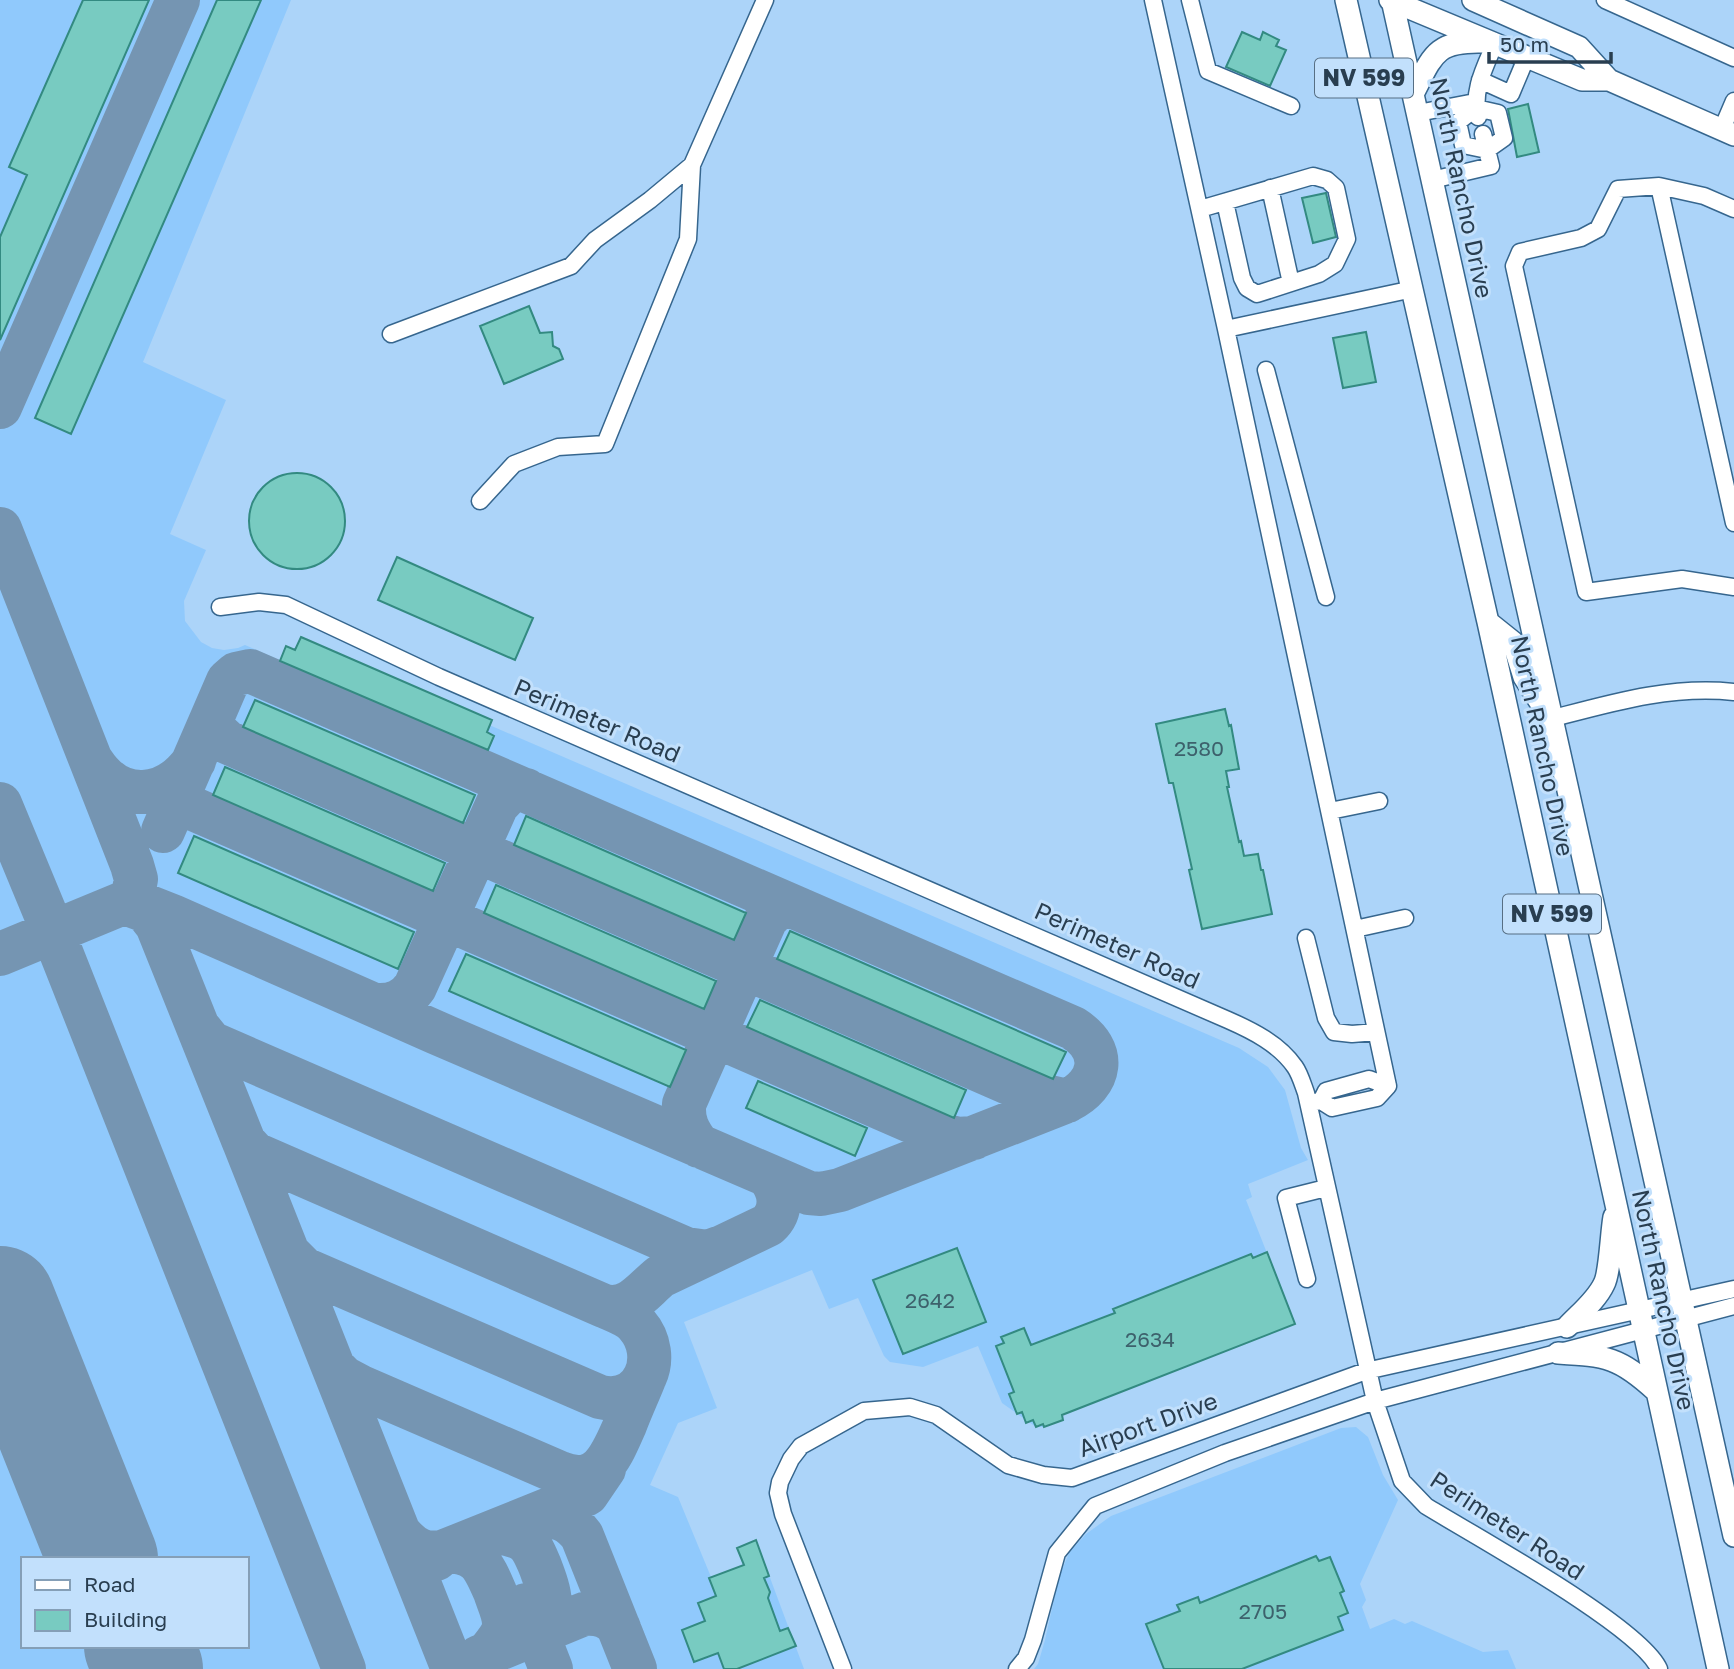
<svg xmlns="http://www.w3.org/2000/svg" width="1734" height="1669" font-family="'Golos Text',sans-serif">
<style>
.built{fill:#90c9fc;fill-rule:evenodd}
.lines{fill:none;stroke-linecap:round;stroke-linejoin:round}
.taxiway{stroke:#7595b2;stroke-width:44}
.runway{stroke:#7595b2;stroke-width:110}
.building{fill:#78cbc1;stroke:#338a81;stroke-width:2}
.minor-casing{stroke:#36668e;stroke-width:19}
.major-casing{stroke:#36668e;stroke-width:24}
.minor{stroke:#fff;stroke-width:16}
.major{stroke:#fff;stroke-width:21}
.labels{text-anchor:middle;stroke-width:6;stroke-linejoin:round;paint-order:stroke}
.number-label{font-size:21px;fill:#3d616c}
.shield{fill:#c2e0fc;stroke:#576f84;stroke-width:2}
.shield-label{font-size:23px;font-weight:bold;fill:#293e50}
.street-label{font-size:24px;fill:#293e50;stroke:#c2e0fc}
</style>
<rect width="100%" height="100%" fill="#acd4f9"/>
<!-- built -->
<path class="built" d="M0,0H291L143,362L226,400L170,534L206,550L184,601L185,621L201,642L212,648L224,650L238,648L245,645L477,746L487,724L1239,1048L1268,1067L1285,1090L1301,1148L1308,1160L1248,1184L1252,1197L1246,1200L1295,1324L1062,1415L1063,1420L1044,1427H1036L1002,1403L978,1346L923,1367L890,1362L884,1356L858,1298L829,1309L812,1270L684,1322L717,1408L678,1423L650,1485L678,1497L711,1577L743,1565L737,1548L756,1540L804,1669H0ZM23,1559H247V1646H23Z
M1356,1427L1368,1437L1383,1475L1398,1500L1360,1584L1366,1600L1362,1607L1370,1629L1394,1619L1405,1624L1412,1621L1483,1652L1508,1650L1516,1669H1034L1038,1664L1045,1640L1059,1577L1069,1553L1086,1534L1111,1516L1341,1428Z"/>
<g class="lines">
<!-- taxiway -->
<path class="taxiway" d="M0,407L178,0
M0,529L132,865L136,879L133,895
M93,763C120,804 166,800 194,761
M0,804L53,932L344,1669
M168,819C175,809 185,806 196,810L943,1135L957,1139L974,1138
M163,831L212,718
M130,905L146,911L157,925L244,1142L255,1154L604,1306C630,1312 643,1290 661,1276L768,1225C783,1211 781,1192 769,1177
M0,954L121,904L139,903L172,916L435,1032L809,1193L821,1194L840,1190L1067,1101C1102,1084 1108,1050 1073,1028L250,671L236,674L228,681L212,718L215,731L227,742L1032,1093L1067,1101
M376,1005C393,1006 405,1001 415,987L497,805L510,791L526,790
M198,1027L211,1043L686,1249L708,1252L719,1248
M244,1142L453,1669
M699,1146C688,1132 683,1122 684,1104L766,919L777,908L791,906
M288,1253L304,1269L600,1397C644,1407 664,1356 637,1325C630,1316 615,1311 604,1306
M334,1368L344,1378L361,1387L560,1473C600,1489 612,1454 625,1425C631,1409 638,1394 644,1379
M534,1517C556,1515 569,1518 582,1536L635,1669
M494,1532C505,1533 517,1535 526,1542C533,1548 536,1557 540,1566C549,1590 558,1612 537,1633
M400,1534C413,1549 425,1556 445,1551L587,1494L604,1469
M436,1559L445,1551C478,1552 483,1564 495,1592C498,1602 504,1613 504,1624C504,1634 495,1644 489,1652
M526,1605L551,1669
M479,1657L584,1614C599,1613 610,1616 619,1628"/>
<!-- runway -->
<path class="runway" d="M0,1301L103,1559
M139,1646L148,1669"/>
</g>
<!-- building -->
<path class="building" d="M83,0H149L0,340V237L27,175L9,167Z
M217,0H261L71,434L35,418Z
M1242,32L1260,40L1263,32L1279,40L1276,46L1286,50L1270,86L1226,67Z
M1528,104L1539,152L1517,157L1508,109Z
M1326,193L1336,237L1313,243L1302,198Z
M529,306L540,333L552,332L553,346L559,349L563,359L504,384L480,326Z
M1366,332L1376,382L1343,388L1333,338Z
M249 521a48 48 0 1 1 96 0a48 48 0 1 1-96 0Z
M397,557L533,618L515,660L378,600Z
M301,637L492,720L487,732L494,736L488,750L280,661L286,646L295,650Z
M255,700L475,795L463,823L243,727Z
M1225,709L1229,726L1231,725L1239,769L1226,771L1229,787H1227L1239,842L1241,841L1244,856L1258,854L1261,870H1263L1272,914L1202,929L1189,870L1192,869L1173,783H1169L1156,724Z
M225,767L445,863L433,891L213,795Z
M526,816L746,913L734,940L514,845Z
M194,836L414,932L398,969L178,873Z
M496,885L716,981L704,1009L484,913Z
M790,931L1066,1052L1053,1079L777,959Z
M466,954L686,1050L670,1087L449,991Z
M760,1000L966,1090L954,1118L747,1027Z
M758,1081L867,1128L855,1156L746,1108Z
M957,1248L986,1322L903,1354L873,1280Z
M1267,1252L1295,1324L1062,1415L1063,1420L1044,1427L1043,1424L1036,1427L1033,1420L1026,1423L1022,1412L1017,1414L1009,1394L1014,1392L996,1346L1004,1343L1001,1337L1024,1328L1031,1345L1115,1313L1113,1309L1251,1254L1253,1258Z
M756,1540L769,1576L764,1578L770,1592L768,1598L780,1631L788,1628L796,1646L737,1669H724L718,1653L694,1662L682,1630L705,1621L698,1603L716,1596L709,1578L744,1565L737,1548Z
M1316,1556L1319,1561L1330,1557L1344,1591L1340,1593L1348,1613L1338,1617L1343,1630L1242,1669H1164L1146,1624L1180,1611L1177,1605L1198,1597L1200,1603Z"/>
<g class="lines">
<defs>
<path id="minor" d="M1153,0L1226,329L1413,289
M1190,0L1208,71L1291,106
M1605,0L1734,58
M1480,80L1511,94L1527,56
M1476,108L1498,113L1504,138L1487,150L1463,145L1458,122Z
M1418,113L1475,102
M1478,117C1472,90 1485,67 1495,43
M1722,129L1734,101
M1432,180L1491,166L1483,134
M1659,186L1704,196L1734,209
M1270,188L1291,283
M1200,209L1313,176L1327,180L1336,188L1347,239L1335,264L1319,274L1257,294L1247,288L1242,278L1225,202
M1226,329L1388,1086
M391,334L571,266L595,240L650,200L692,165L765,0
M1266,370L1326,597
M480,501L514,464L558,447L605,444L688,239L692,165
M1734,523L1659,186L1618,189L1598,229L1581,238L1520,252L1514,266L1586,592L1682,579L1734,587
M220,607L259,602L286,605L439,677L1228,1020C1253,1031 1279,1044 1295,1067C1300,1074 1303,1085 1306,1093L1375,1401L1402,1481L1426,1506C1473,1535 1641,1627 1659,1669
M1550,719C1611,703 1671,685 1734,692
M1330,811L1379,801
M1355,929L1405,918
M1306,938L1326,1018L1334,1032L1352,1034L1376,1032
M1321,1101L1326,1091L1369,1079L1388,1086
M1309,1103L1321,1101L1332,1108L1377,1098L1388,1086
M1307,1279L1286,1198L1326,1188
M843,1669L783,1514L778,1493L780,1482L791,1459L801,1446L864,1411L910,1407L936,1415L1008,1465L1043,1475L1072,1478L1366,1371L1734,1289
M1017,1669L1026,1658L1033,1640L1057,1553L1095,1506L1225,1453L1375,1401L1734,1306"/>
<path id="major" d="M1346,0L1488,622L1718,1669
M1390,0L1582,80H1609
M1392,0L1734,1536
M1473,0L1579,47L1609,80L1734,135
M1413,94C1433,55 1435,41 1482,42
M1488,622L1513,642L1524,677L1542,705
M1567,1327C1579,1314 1596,1301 1604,1284C1610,1273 1611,1233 1614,1217
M1558,1353C1607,1356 1619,1357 1656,1391"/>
</defs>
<!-- minor casing -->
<use href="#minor" class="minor-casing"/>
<!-- major casing -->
<use href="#major" class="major-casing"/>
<!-- minor -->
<use href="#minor" class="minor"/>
<!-- major -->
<use href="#major" class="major"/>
</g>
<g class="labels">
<!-- number labels -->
<g class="number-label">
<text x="1199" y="756">2580</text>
<text x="930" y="1308">2642</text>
<text x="1150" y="1347">2634</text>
<text x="1263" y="1619">2705</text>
</g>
<!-- shield labels -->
<g class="shield">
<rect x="1315" y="58.5" width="98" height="39" rx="5"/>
<rect x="1503" y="894.5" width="98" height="39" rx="5"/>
</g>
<g class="shield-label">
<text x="1364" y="86">NV 599</text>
<text x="1552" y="922">NV 599</text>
</g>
<!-- street labels -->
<g class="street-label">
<text transform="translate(1461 188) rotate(78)" y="8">North Rancho Drive</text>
<text transform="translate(597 721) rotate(23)" y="8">Perimeter Road</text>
<text transform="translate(1542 746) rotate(78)" y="8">North Rancho Drive</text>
<text transform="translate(1117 946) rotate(24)" y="8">Perimeter Road</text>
<text transform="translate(1663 1300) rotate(78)" y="8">North Rancho Drive</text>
<text transform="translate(1148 1425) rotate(-20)" y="8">Airport Drive</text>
<text transform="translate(1507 1526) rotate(33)" y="8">Perimeter Road</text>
</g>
</g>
<!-- legend -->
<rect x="21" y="1557" width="228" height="91" fill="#c2e0fc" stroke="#859fb7" stroke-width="2"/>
<rect x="35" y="1580" width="35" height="10" fill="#ffffff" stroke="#859fb7" stroke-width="2"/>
<text x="84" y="1592" font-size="21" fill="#293e50">Road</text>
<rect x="35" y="1610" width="35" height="21" fill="#78cbc1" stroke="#859fb7" stroke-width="2"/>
<text x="84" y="1627" font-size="21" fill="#293e50">Building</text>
<!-- scale -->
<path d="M1489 52v10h122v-10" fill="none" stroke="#293e50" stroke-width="3.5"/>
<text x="1500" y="52" font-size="21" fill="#293e50" stroke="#c2e0fc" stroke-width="5" paint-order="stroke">50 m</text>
</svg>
